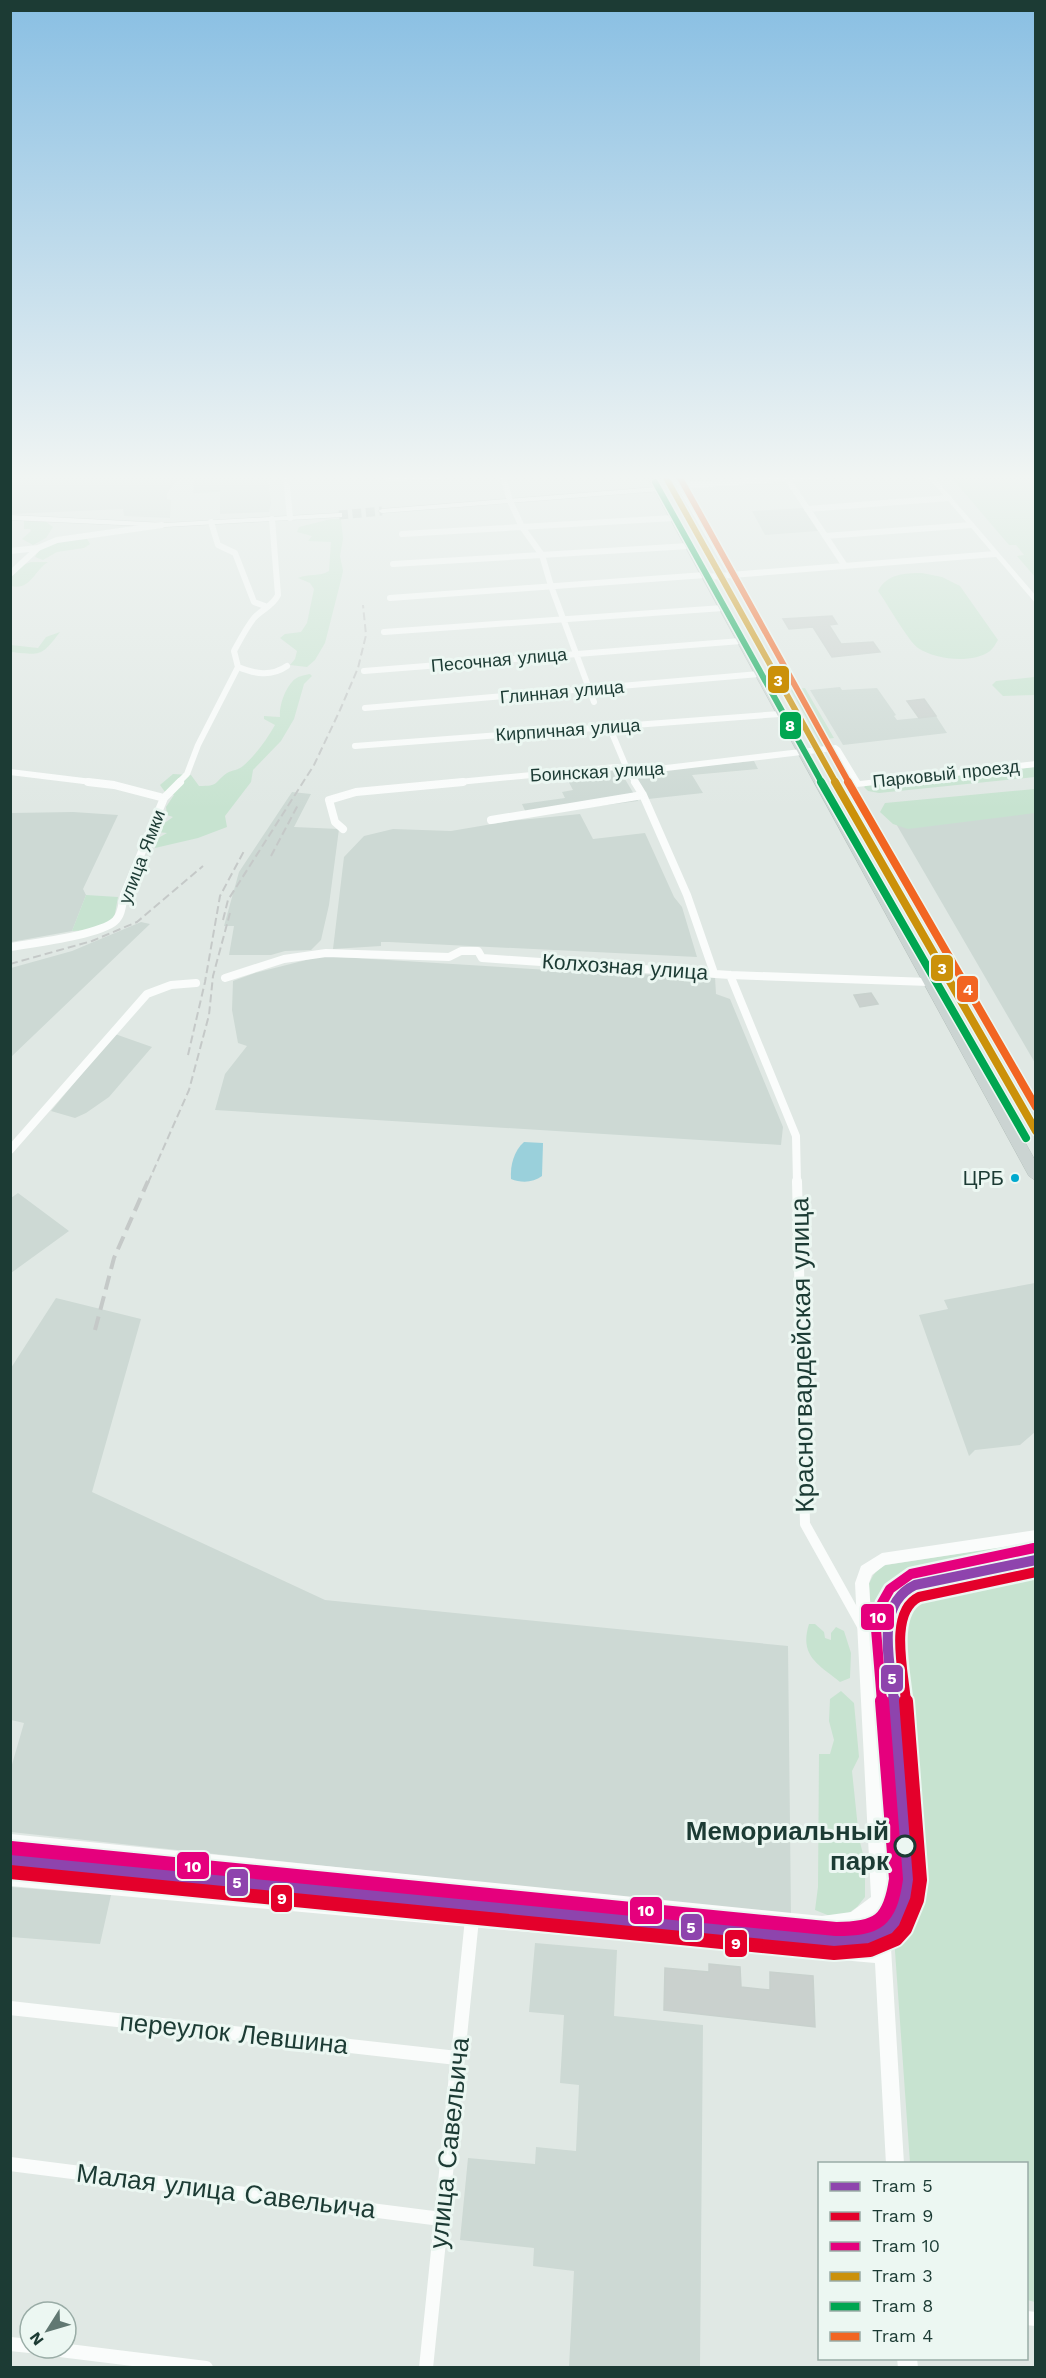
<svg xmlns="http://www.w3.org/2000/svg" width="1046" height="2378" font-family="'Work Sans',sans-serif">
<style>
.built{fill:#cdd9d4}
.green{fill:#c7e3d0}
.water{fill:#9ad0db}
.building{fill:#cad1ce;stroke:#c8d1cd;stroke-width:1.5}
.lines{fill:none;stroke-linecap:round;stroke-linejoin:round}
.secondary-tunnel{stroke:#b9c5c1;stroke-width:9;stroke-dasharray:9 4.5;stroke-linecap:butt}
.secondary-casing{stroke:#bbc7c3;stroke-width:1}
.primary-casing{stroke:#bac5c1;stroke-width:1}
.minor-far3{stroke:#fafcfb;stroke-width:6}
.minor-far2{stroke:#fafcfb;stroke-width:8}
.minor-far1{stroke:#fafcfb;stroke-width:10}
.minor{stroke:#fafcfb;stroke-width:14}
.tertiary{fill:#fafcfb;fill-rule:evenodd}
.secondary{fill:#fafcfb;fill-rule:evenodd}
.primary{fill:#cbd4d2;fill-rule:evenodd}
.rail-far1{stroke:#c5c9c8;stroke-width:2;stroke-dasharray:8 4;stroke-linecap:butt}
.rail{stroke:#c5c9c8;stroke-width:4;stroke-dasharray:14 7;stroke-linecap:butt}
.tram-1-far1-casing{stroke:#ecf7f2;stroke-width:15}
.tram-1-casing{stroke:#ecf7f2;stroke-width:18}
.tram-2-far1-casing{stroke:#ecf7f2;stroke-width:15}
.tram-2-casing{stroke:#ecf7f2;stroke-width:18}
.tram-3-far1-casing{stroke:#ecf7f2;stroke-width:15}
.tram-3-casing{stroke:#ecf7f2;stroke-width:18}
.tram-4-far1-casing{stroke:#ecf7f2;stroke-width:9}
.tram-4-casing{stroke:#ecf7f2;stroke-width:11}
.tram-5-far1-casing{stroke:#ecf7f2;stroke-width:9}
.tram-5-casing{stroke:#ecf7f2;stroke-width:11}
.tram-6-far1-casing{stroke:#ecf7f2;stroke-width:9}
.tram-6-casing{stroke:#ecf7f2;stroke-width:11}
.tram-1-far1{stroke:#8e44ad;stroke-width:10}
.tram-1{stroke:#8e44ad;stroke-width:14}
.tram-2-far1{stroke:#e4002b;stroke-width:10}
.tram-2{stroke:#e4002b;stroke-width:14}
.tram-3-far1{stroke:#e5007d;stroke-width:10}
.tram-3{stroke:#e5007d;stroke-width:14}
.tram-4-far1{stroke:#cb910a;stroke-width:6}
.tram-4{stroke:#cb910a;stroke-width:8}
.tram-5-far1{stroke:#00a651;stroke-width:6}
.tram-5{stroke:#00a651;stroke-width:8}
.tram-6-far1{stroke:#f26522;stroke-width:6}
.tram-6{stroke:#f26522;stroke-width:8}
.bus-dot{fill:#00a9ce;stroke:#ecf7f2;stroke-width:2}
.stop-dot{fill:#ecf7f2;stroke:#1c3b34;stroke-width:3}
.labels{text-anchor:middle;stroke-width:6;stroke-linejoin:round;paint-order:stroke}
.far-street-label{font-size:18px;fill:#1c3b34;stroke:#ecf7f2}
.bus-label{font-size:20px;fill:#1c3b34;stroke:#ecf7f2;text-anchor:end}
.street-label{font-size:21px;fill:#1c3b34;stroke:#ecf7f2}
.near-street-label{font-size:26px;fill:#1c3b34;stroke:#ecf7f2}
.near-stop-label{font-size:26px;font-weight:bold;fill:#1c3b34;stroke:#ecf7f2;text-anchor:end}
.line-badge{stroke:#ecf7f2;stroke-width:2}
.badge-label{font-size:16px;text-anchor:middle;font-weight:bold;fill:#fff}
</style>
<rect width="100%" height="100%" fill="#e0e8e4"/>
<!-- built -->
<path class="built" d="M10,476H268L271,503L269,512L220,514V492L193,493L194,479H178L167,493V499L171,500L170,518L124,516L123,509L11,514Z
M803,508L818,531L765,535L752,511Z
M840,687L842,690L877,688L896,715L894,716L897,720L936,716L947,733L843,745L810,690Z
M754,761L758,769L692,775L703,793L648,799L638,781L640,772Z
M619,769L638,801L527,815L522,804L565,798L562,792L573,790L565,775Z
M292,792L311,794L294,827L339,829L329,905L321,940L311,950L285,951L271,955H229L234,926H224L239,872Z
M1035,807V1063L895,822Z
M73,812L118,815L83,889L86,895L72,931L11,942V813Z
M580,814L593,839L645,833L674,897L682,907L697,957L389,942H381V946L333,949L344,857L364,836L393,829L451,831L510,821Z
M141,922L150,924L11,1057V968L72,951Z
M322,956L581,972L715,977L716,994L730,999L783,1127L781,1145L215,1110L225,1074L247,1046L238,1043L232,1010L233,981L255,973Z
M115,1034L152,1047L109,1097L86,1113L75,1118L51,1111Z
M18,1193L69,1231L11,1273V1198Z
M1035,1283V1432L1020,1445L975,1450L969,1456L919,1315L948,1309L944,1300Z
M56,1298L141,1319L92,1492L325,1600L788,1646L791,1916L11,1832V1768L24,1723L11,1720V1368Z
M11,1887L111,1895L100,1944L11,1937Z
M535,1943L617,1950L614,2016L703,2025L700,2367H569L574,2271L533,2266L534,2248L460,2240L468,2158L535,2164L536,2147L576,2151L579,2085L560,2083L564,2015L529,2012Z"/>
<!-- green -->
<path class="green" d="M950,476H1035V577L1017,556L1024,555L1016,545H1009Z
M42,519L53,527L46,538L33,545L22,539L31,531L30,529H24V520Z
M331,519H341L343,539L340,556L343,571L341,580L325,643L315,660L307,667L290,665L295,659L297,651L280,638L285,634L301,632L307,623L314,589L310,583L298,578C309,573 320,577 329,571L331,542L308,541L312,536L297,532L299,527Z
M87,539L90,544L84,548L57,552L43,560L35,557C42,541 71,540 87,539Z
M31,562H48C34,571 30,591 11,586L10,577L23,565Z
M922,573L942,577L960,586L998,640C996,643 993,649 990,651C972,664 936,660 918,648C908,641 887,603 878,591C887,574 904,573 922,573Z
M60,632C41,657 41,655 11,652V645L38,648L46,637Z
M310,674L312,676L304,684L294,719L281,741L253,770L251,782L225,816L227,827L198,838L155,848L153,841L167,833L157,832L156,829L173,817L167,815L166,807L174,795L165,792L160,785L173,774L191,775L199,786C220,786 213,783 227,773C232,770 239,770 243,766C256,755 267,739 275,725L264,719V716L280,717C279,705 286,686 295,679C299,676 305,675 310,674Z
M1035,677V695L1003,696L992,685L996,681Z
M805,688L834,738L826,739L828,746H822L791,690Z
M1035,767V777L879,793L868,791L864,787L866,785Z
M1035,789V813L908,829L893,824L880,812L885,803Z
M86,895L118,897L114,919L94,930L72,931Z
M1035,1542V2302L1027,2300L1026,2164L910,2163L869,1584C873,1575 876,1569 886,1565Z
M809,1624H815L824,1632L825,1638L831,1640V1633L836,1627L844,1631L851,1653L850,1678L840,1682C818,1664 799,1656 809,1624Z
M841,1691L854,1703L859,1757L852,1771L859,1838L865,1862V1897L857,1907L846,1915L830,1916L815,1910L818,1887L819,1754H830L834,1740L829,1721L830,1699Z"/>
<!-- water -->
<path class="water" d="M524,1142L543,1143L542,1176C533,1183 521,1183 511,1179C510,1165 514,1151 524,1142Z"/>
<!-- building -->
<path class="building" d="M832,616L837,624L829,625L841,644L873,642L880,652L832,657L813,627L789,629L783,619Z
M924,699L936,716L919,718L907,701Z
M871,993L878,1004L860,1007L854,995Z
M709,1964L740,1967L741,1987L770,1990V1972L813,1976L815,2027L664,2010L665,1968L709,1972Z"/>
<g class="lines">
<!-- secondary-tunnel -->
<path class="secondary-tunnel" d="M339,515L382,511"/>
<defs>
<path id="secondary" d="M658,487L662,489L661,491L382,513L378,511L382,509Z
M339,513H342V517L165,527L10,520V515L165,523Z"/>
<path id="primary" d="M647,476H655L1036,1162V1181L1029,1176Z"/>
</defs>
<!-- secondary casing -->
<use href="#secondary" class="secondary-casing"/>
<!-- primary casing -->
<use href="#primary" class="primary-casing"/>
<!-- minor-far3 -->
<path class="minor-far3" d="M286,476L290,518
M387,476L388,478L437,476
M503,476L510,501L522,527L542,555L551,586L594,702
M674,476L732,575
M787,478L845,566
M680,486L820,476
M807,509L949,498
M211,522L218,545L235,553L254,602L265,606
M402,534L674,518
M825,536L971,525
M10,551L38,548
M393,564L689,546
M10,574L38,548L57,540L162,525
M706,577L995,554
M390,598L705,575
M384,632L723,608
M238,667C255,674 271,677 287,666
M364,671L741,641
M365,708L759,674
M609,726L627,769L636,783
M355,746L780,714
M10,772L100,783
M178,783L187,774L198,745L238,667L234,651C240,640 246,628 254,618C262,609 273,606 278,595L272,519
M448,783L616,767L641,771L801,752"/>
<!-- minor-far2 -->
<path class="minor-far2" d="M88,782L114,785L164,798
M635,782L643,795L687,895L714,973
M491,820L643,795
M343,829L335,822L329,800L356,792L463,782
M10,947C33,943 100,935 115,921C122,915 122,904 124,895L164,798L180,782
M730,975L796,1136L797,1183
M225,978L284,959L326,953L449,957L461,951H478L482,958L730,975L929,982
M10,1150L147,994L171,985L196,983"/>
<!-- minor-far1 -->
<path class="minor-far1" d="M797,1181L805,1524L862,1626"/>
<!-- minor -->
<path class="minor" d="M10,2008L457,2058
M10,2164L441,2219
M1026,2318L1036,2319
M10,2344L30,2346
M44,2348L206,2368
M426,2368L472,1919"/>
<!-- tertiary -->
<path class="tertiary" d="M927,476H933L1036,596V604Z
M836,745L840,748L860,781L1036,761V767L857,787L852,784L833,751L801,755L797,752L801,749Z
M1036,1530V1542L885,1565L872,1575L869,1583L904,2164H886L875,1963L10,1886V1870L874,1945L873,1918L848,1930L822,1934L10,1850V1834L822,1916L851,1912L871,1897L855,1583L861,1566L882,1553Z
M897,2358H917L918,2368H898Z"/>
<!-- secondary -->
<use href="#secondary" class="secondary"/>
<!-- primary -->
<use href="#primary" class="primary"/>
<!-- rail-far1 -->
<path class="rail-far1" d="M271,856L299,803
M223,920L228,900L314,765L340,710L358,668L366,635L363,605
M10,964L92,941L137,922L203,866
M188,1055L205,982L220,896L244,851
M148,1183L189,1090L209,1015L213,976L230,913"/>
<!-- rail -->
<path class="rail" d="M95,1330L114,1258L148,1181"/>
<defs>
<path id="tram-1-far1" d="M894,1702C891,1665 873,1605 915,1585L1036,1560"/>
<path id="tram-1" d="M10,1860L835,1941L867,1939L888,1930L895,1922L905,1897L908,1879L894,1701"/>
<path id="tram-2-far1" d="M906,1702C904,1674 888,1612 919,1597L1036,1572"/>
<path id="tram-2" d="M10,1872L834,1953L870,1950L896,1939L905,1929L917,1900L920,1880L906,1701"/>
<path id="tram-3-far1" d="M882,1702L876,1629L882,1603L890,1589L911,1574L1034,1548"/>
<path id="tram-3" d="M11,1848L836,1929C878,1929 890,1921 896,1879L882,1701"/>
<path id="tram-4-far1" d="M665,476L836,783"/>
<path id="tram-4" d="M835,782L1036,1131"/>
<path id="tram-5-far1" d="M655,482L822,783"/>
<path id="tram-5" d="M821,782L1026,1138"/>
<path id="tram-6-far1" d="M679,476L849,783"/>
<path id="tram-6" d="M848,782L1036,1107"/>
</defs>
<!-- tram-1-far1 casing -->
<use href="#tram-1-far1" class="tram-1-far1-casing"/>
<!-- tram-1 casing -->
<use href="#tram-1" class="tram-1-casing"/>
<!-- tram-2-far1 casing -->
<use href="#tram-2-far1" class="tram-2-far1-casing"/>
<!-- tram-2 casing -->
<use href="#tram-2" class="tram-2-casing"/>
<!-- tram-3-far1 casing -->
<use href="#tram-3-far1" class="tram-3-far1-casing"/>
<!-- tram-3 casing -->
<use href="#tram-3" class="tram-3-casing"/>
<!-- tram-4-far1 casing -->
<use href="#tram-4-far1" class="tram-4-far1-casing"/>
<!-- tram-4 casing -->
<use href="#tram-4" class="tram-4-casing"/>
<!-- tram-5-far1 casing -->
<use href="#tram-5-far1" class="tram-5-far1-casing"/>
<!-- tram-5 casing -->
<use href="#tram-5" class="tram-5-casing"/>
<!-- tram-6-far1 casing -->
<use href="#tram-6-far1" class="tram-6-far1-casing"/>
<!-- tram-6 casing -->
<use href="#tram-6" class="tram-6-casing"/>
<!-- tram-1-far1 -->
<use href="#tram-1-far1" class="tram-1-far1"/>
<!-- tram-1 -->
<use href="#tram-1" class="tram-1"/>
<!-- tram-2-far1 -->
<use href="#tram-2-far1" class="tram-2-far1"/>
<!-- tram-2 -->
<use href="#tram-2" class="tram-2"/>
<!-- tram-3-far1 -->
<use href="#tram-3-far1" class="tram-3-far1"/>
<!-- tram-3 -->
<use href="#tram-3" class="tram-3"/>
<!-- tram-4-far1 -->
<use href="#tram-4-far1" class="tram-4-far1"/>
<!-- tram-4 -->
<use href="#tram-4" class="tram-4"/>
<!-- tram-5-far1 -->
<use href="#tram-5-far1" class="tram-5-far1"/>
<!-- tram-5 -->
<use href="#tram-5" class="tram-5"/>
<!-- tram-6-far1 -->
<use href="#tram-6-far1" class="tram-6-far1"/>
<!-- tram-6 -->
<use href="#tram-6" class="tram-6"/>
</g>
<!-- sky -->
<linearGradient id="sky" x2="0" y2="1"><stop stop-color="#89bfe3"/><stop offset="0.59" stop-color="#f1f5f3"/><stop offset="1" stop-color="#f1f5f3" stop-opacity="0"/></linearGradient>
<rect width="1046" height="809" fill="url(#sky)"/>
<!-- markers -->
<circle class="bus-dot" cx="1015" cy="1178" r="5"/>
<circle class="stop-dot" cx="905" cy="1846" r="10"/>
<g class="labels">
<!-- far-street labels -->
<g class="far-street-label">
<text transform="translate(499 660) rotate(-5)" y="6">Песочная улица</text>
<text transform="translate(562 692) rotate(-5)" y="6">Глинная улица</text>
<text transform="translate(568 730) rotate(-4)" y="6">Кирпичная улица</text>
<text transform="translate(597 772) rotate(-3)" y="6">Боинская улица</text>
<text transform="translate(946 774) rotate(-6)" y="6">Парковый проезд</text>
<text transform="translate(142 857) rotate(-69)" y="6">улица Ямки</text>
</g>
<!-- bus labels -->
<g class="bus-label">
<text x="1004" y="1185">ЦРБ</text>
</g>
<!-- street labels -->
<g class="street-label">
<text transform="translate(625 967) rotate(4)" y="7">Колхозная улица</text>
</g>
<!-- near-street labels -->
<g class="near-street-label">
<text transform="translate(802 1355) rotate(-91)" y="9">Красногвардейская улица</text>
<text transform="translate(234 2033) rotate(6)" y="9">переулок Левшина</text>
<text transform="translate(449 2143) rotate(-84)" y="9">улица Савельича</text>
<text transform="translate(226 2191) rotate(7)" y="9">Малая улица Савельича</text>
</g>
<!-- near-stop labels -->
<g class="near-stop-label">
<text x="889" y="1840">Мемориальный<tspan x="889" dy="30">парк</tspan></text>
</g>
</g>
<g class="line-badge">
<rect x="767" y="665" width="23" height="29" rx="6" fill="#cb910a"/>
<rect x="779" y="711" width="23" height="29" rx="6" fill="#00a651"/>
<rect x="930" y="954" width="24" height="28" rx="6" fill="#cb910a"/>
<rect x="956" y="975" width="23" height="28" rx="6" fill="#f26522"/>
<rect x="860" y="1603" width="35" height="28" rx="6" fill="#e5007d"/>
<rect x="880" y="1664" width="24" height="29" rx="6" fill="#8e44ad"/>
<rect x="176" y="1851" width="34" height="29" rx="6" fill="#e5007d"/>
<rect x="226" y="1868" width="23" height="29" rx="6" fill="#8e44ad"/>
<rect x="270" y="1884" width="23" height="29" rx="6" fill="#e4002b"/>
<rect x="629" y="1896" width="34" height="29" rx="6" fill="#e5007d"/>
<rect x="680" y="1913" width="23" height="28" rx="6" fill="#8e44ad"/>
<rect x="724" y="1929" width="24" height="29" rx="6" fill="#e4002b"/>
</g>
<g class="badge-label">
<text x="778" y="686">3</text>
<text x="790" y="731">8</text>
<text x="942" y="974">3</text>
<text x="968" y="995">4</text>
<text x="878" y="1623">10</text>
<text x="892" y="1684">5</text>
<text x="193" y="1872">10</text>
<text x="237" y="1888">5</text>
<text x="282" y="1904">9</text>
<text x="646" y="1916">10</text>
<text x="691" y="1933">5</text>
<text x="736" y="1949">9</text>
</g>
<!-- border -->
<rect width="1046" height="2378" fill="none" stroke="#1c3b34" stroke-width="24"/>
<!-- legend -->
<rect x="818" y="2162" width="210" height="198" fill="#ecf7f2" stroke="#99aca6" stroke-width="1.5"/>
<rect x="830" y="2182" width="30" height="9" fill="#8e44ad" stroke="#99aca6" stroke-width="1.5"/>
<text x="872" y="2192" font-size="18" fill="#1c3b34">Tram 5</text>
<rect x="830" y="2212" width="30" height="9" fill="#e4002b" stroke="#99aca6" stroke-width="1.5"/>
<text x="872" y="2222" font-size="18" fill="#1c3b34">Tram 9</text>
<rect x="830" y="2242" width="30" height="9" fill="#e5007d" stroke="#99aca6" stroke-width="1.5"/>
<text x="872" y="2252" font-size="18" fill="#1c3b34">Tram 10</text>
<rect x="830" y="2272" width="30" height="9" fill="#cb910a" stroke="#99aca6" stroke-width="1.5"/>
<text x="872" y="2282" font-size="18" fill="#1c3b34">Tram 3</text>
<rect x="830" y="2302" width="30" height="9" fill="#00a651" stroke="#99aca6" stroke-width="1.5"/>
<text x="872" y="2312" font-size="18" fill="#1c3b34">Tram 8</text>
<rect x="830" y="2332" width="30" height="9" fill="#f26522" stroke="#99aca6" stroke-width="1.5"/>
<text x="872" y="2342" font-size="18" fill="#1c3b34">Tram 4</text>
<!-- north arrow -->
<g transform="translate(48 2330) rotate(233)"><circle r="28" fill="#ecf7f2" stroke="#99aca6" stroke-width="1.5"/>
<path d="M0-4.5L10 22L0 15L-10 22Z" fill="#617872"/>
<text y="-9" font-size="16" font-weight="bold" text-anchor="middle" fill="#1c3b34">N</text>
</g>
</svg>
